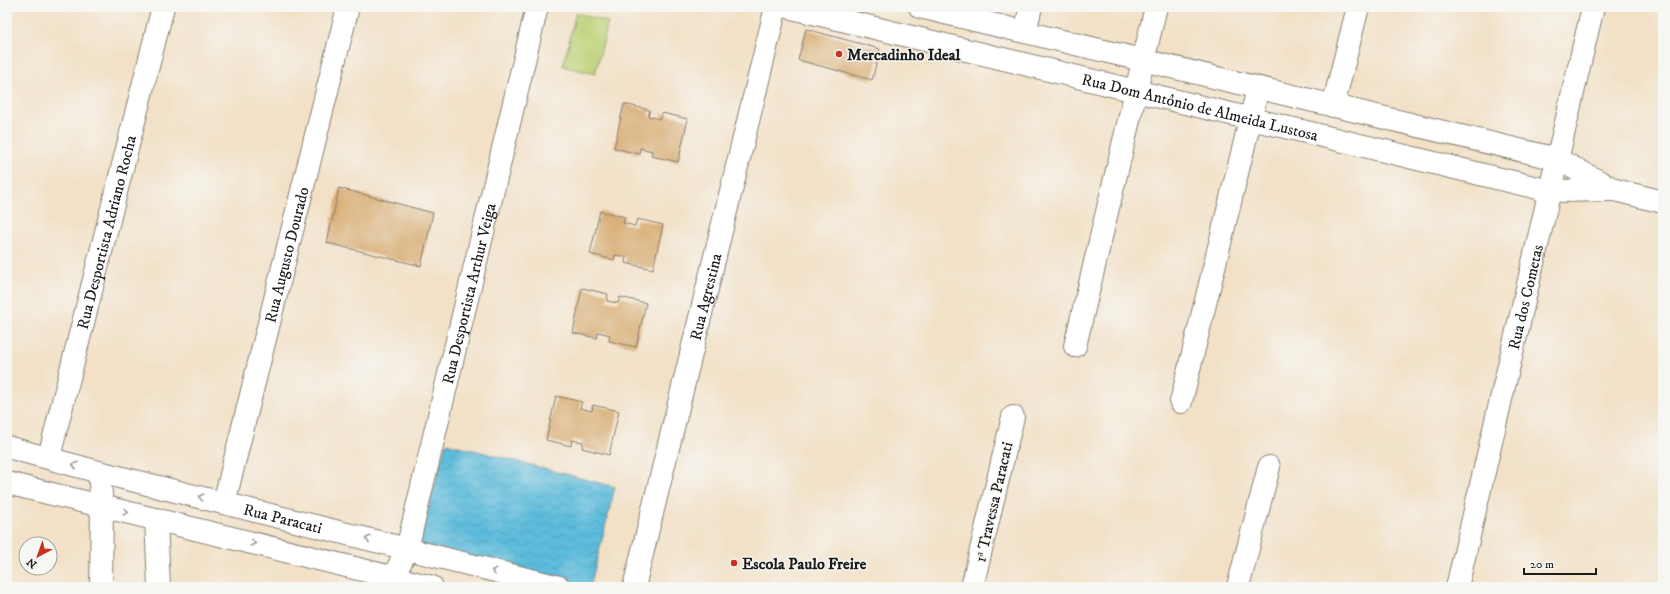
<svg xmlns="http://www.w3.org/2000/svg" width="1670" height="594" font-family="'IM FELL DW Pica',serif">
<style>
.pitch{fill:#bcd175;stroke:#6c7648}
.water{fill:url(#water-waves);stroke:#3c6c7c}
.building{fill:#d8ad75}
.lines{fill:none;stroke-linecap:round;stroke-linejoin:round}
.minor-casing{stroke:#877e72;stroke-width:24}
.tertiary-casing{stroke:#877e72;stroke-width:24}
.minor{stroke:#fff;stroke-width:22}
.tertiary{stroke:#fff;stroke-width:22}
.oneway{stroke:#999}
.poi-dot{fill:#c8321e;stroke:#f6f6f2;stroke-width:1.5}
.labels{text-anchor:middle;stroke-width:3;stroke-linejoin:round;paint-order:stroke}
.poi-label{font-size:16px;font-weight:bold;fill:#1c1c1c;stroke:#f6f6f2;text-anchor:start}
.street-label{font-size:16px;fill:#1c1c1c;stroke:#f6f6f2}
</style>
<defs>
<pattern id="water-waves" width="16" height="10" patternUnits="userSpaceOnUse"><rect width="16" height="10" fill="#5dbcdb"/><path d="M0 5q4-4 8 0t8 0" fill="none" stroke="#50a1bb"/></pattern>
</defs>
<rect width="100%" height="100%" fill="#f6f6f2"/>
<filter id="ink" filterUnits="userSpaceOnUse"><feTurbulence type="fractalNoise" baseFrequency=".025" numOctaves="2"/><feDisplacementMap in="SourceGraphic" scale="8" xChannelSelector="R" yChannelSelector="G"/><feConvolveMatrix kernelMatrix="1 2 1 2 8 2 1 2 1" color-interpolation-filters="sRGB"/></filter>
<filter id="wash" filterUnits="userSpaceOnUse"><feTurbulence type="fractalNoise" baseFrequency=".012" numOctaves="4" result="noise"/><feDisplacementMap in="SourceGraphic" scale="16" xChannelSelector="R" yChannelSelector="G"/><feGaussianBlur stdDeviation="0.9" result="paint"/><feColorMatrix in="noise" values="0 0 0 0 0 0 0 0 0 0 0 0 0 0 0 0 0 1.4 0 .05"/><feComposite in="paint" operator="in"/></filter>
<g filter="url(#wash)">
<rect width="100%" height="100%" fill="#f2e1c7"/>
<!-- pitch -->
<path class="pitch" d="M576,13L608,22L595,74L563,66Z"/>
<!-- water -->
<path class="water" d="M446,443L615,487L590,587L419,544Z"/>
<g id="blocks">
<!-- building -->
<path class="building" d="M806,29L880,49L872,80L798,60Z
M624,104L650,110L648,116L660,119L662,113L688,119L678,162L651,156L652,151L640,148L639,154L614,148Z
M339,188L433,213L421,266L327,243Z
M600,211L625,217L623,223L635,226L637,219L663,225L653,269L625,263L626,257L615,255L614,260L590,254Z
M582,288L608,294L607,301L618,303L620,297L646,303L636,347L609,341L610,335L598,332L597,338L573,333Z
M556,396L582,402L580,408L592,411L593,405L619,411L609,455L582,448L583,442L572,440L571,446L546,440Z"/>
</g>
</g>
<g filter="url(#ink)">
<use href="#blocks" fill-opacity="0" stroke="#877e72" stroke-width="1"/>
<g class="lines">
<defs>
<g id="minor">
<path id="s1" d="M788,7L1550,191L1615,190"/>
<path d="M920,7L1557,159L1615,190L1663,202"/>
<path d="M1025,32L1031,7"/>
<path d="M1333,106L1358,7"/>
<path d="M1075,346L1156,7"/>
<path d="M1181,402L1258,88"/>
<path id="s2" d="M7,447L99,472L559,587"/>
<path id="s3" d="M49,457L163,7"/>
<path d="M99,472L102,506L101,587"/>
<path d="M7,483L432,587"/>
<path id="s4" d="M224,503L348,7"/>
<path d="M156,519L159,587"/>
<path id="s5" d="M393,578L407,549L537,7"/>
<path d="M972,587L1013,417"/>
<path d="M1238,587L1269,467"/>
<path id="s6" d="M1457,587L1593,7"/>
</g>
<g id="tertiary">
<path id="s7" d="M634,587L776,7"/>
</g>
</defs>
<!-- minor casing -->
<use href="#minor" class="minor-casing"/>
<!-- tertiary casing -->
<use href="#tertiary" class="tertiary-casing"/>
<!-- minor -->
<use href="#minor" class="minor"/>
<!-- tertiary -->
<use href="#tertiary" class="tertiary"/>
</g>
<!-- one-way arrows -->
<defs><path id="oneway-chevron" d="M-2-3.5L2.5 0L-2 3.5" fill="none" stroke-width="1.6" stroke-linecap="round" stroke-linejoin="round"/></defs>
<g class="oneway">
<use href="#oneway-chevron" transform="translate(75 465) rotate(-163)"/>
<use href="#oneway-chevron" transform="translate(201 497) rotate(-166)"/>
<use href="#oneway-chevron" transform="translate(126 512) rotate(14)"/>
<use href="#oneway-chevron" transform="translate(368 539) rotate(-166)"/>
<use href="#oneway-chevron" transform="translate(253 543) rotate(14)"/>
<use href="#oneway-chevron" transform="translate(494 571) rotate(-166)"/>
</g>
</g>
<!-- markers -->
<g class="poi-dot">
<circle cx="839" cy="54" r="4"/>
<circle cx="734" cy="563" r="4"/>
</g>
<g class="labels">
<!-- poi labels -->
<g class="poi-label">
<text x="847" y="60">Mercadinho Ideal</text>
<text x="742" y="569">Escola Paulo Freire</text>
</g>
<!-- street labels -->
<g class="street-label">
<text dy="6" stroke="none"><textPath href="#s1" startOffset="424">Rua Dom Antônio de Almeida Lustosa</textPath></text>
<text dy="6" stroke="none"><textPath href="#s3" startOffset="232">Rua Desportista Adriano Rocha</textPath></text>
<text dy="6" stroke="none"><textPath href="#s4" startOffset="256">Rua Augusto Dourado</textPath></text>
<text dy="6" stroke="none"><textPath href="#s5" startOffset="295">Rua Desportista Arthur Veiga</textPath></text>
<text dy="6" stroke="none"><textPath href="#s7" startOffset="299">Rua Agrestina</textPath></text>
<text dy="6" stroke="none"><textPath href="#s6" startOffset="298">Rua dos Cometas</textPath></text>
<text transform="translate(993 502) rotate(-77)" y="6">1ᵃ Travessa Paracati</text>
<text dy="6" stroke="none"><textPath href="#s2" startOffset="285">Rua Paracati</textPath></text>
</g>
</g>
<!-- margin -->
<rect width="1670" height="594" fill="none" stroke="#f6f6f2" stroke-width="24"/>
<!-- north arrow -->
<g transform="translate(38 556) rotate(221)"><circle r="19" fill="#f6f6f2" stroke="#9f9f9c"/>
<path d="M0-3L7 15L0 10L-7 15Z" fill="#c8321e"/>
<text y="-6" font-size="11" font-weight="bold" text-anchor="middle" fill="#1c1c1c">N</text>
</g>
<!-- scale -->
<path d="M1524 568v6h72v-6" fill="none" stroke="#1c1c1c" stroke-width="2"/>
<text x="1530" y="568" font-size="12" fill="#1c1c1c" stroke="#f6f6f2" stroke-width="3" paint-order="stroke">20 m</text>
</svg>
